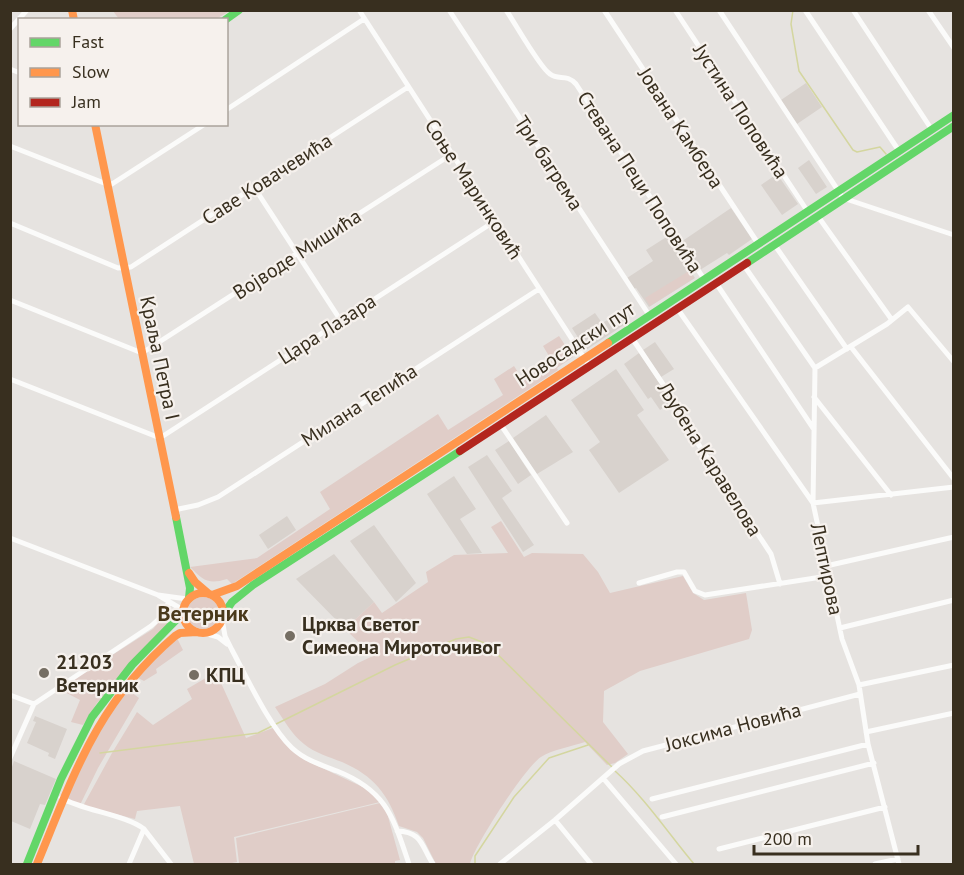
<svg xmlns="http://www.w3.org/2000/svg" width="964" height="875" font-family="'PT Sans',sans-serif">
<style>
.built{fill:#d8d2cd}
.green{fill:#e0cdc8}
.lines{fill:none;stroke-linecap:round;stroke-linejoin:round}
.stream{stroke:#d4d69f;stroke-width:1.5}
.street{stroke:#fbfbfa;stroke-width:5}
.fast{stroke:#63d668;stroke-width:8}
.slow{stroke:#ff974d;stroke-width:8}
.jam{stroke:#b3261e;stroke-width:8}
.poi-dot{fill:#756e63;stroke:#f6f1ed;stroke-width:2}
.labels{text-anchor:middle;stroke-width:4.5;stroke-linejoin:round;paint-order:stroke}
.street-label{font-size:20px;fill:#382f1f;stroke:#f6f1ed}
.poi-label{font-size:20px;font-weight:bold;fill:#382f1f;stroke:#f6f1ed;text-anchor:start}
.quarter-label{font-size:22px;font-weight:bold;fill:#4a391b;stroke:#f6f1ed}
</style>
<rect width="100%" height="100%" fill="#e6e3e0"/>
<!-- built -->
<path class="built" d="M806,83L822,107L797,124L781,100Z
M809,160L827,187L816,194L798,168Z
M777,174L798,204L782,215L761,185Z
M731,208L752,239L729,255L727,253L700,270L681,242Z
M668,236L695,278L649,307L636,288L634,289L627,278L653,261L646,250Z
M595,313L602,323L620,313L627,323L586,350L572,328Z
M655,342L674,369L661,377L643,350Z
M639,353L672,402L660,410L651,397L648,399L624,364Z
M616,369L644,410L637,415L669,460L619,493L589,450L600,442L571,400Z
M546,415L573,452L537,474L513,438Z
M509,441L531,475L518,484L495,450Z
M487,455L512,491L502,498L534,545L523,552L468,467Z
M454,476L476,509L460,519L482,553L467,554L427,494Z
M287,516L296,530L268,549L259,535Z
M374,525L416,583L396,602L350,541Z
M334,554L374,602L345,629L296,579Z
M35,716L67,729L55,759L48,756L49,753L27,743L36,722L33,721Z
M14,761L56,779L45,805L40,804L30,829L11,821V770Z"/>
<!-- green -->
<path class="green" d="M113,11H230L216,19H119Z
M689,271L694,278L650,306L645,298Z
M559,336L573,357L557,368L558,370L232,584L227,579C208,585 203,580 190,567L257,558L330,509L320,492L438,414L448,430L503,395L494,379L514,366L523,380L552,361L543,346Z
M501,521L524,557L532,553L583,554L598,572L610,593L683,576L693,593L704,600L746,593L752,630L749,639L640,671L604,691L603,722L628,754L615,763L607,765L585,742C573,746 551,750 541,757C526,766 474,846 470,864H436L423,838L417,832L399,826C388,794 374,776 342,762C329,757 315,753 304,744C292,735 284,720 275,707L325,684L358,663L373,656L345,629L374,602L382,613L428,582L426,572L454,555L508,553L491,527Z
M187 613a16 16 0 1 1 32 0a16 16 0 1 1-32 0Z
M166,614L168,627L97,703L83,725L71,722L80,700L59,689L153,629Z
M177,638L183,650L156,669L157,673L144,681L136,677Z
M216,672L246,738L273,728L303,759L367,789L380,802L234,837L237,862L227,864H194L180,806L137,811L135,819L83,806L112,753L137,712L153,725L192,699L187,689Z
M127,689L139,698L98,768L80,805L67,799L95,737Z
M384,802L400,860L395,861V864H228L239,863L236,838Z"/>
<g class="lines">
<!-- stream -->
<path class="stream" d="M793,10L791,24L799,71L853,150L857,152L880,147L886,154
M100,753L258,733L395,665L456,639L469,637L487,644L612,767
M615,771C645,798 668,833 694,864
M475,864V856L514,797L549,758L588,745"/>
<!-- street -->
<path class="street" d="M359,10L590,367
M449,10L649,315
M506,10C515,23 540,68 550,74C559,81 566,73 576,84L704,279
M604,10L759,245
M675,10L808,212
M719,10L843,198L954,235
M805,10L899,151
M853,10L932,130
M928,10L954,48
M10,29L27,10
M10,69L20,73
M226,110L364,19
M10,146L104,183L112,184L205,124
M254,187L341,321
M817,215L892,320
M10,223L118,268L131,267L408,87
M774,244L847,349
M743,264L815,368L813,503L954,487
M716,283L813,428
M10,300L142,353L452,154
M677,308L813,503L842,639L859,685L868,744L899,864
M632,338L679,408L685,424L771,554L780,584
M851,347L954,479
M815,368L887,324L908,307L954,362
M10,379L160,438L495,221
M814,397L891,495
M501,425L567,523
M174,510L198,505L218,497L539,289
M10,538L158,595L183,610
M826,566L954,537
M639,583L677,572H684L695,591L705,595L828,576
M158,595L187,599
M222,619L225,636L232,650C247,678 270,727 292,748C305,760 321,765 337,771C387,791 393,817 409,864
M840,628L954,600
M204,633L218,637L227,644
M859,685L954,665
M10,695L34,704
M866,732L954,713
M10,758L34,704L151,626L160,618L169,602
M603,778L676,864
M61,798C85,811 126,815 144,829L129,864
M652,799L868,744
M662,817L874,763
M555,820L591,864
M144,829L171,864
M397,831C423,832 421,846 433,864
M719,849L885,807
M500,864L555,820L619,764L643,751L860,694
M875,864L898,859"/>
<!-- fast -->
<path class="fast" d="M225,20L239,10
M747,263L954,126
M608,343L954,115
M176,517L190,588L189,598
M223,615L232,602L253,585L460,451
M27,864L61,779L92,717L132,665L182,614"/>
<!-- slow -->
<path class="slow" d="M72,10L74,20
M95,124L176,517
M189,573L195,582L209,594
M183 613a20 20 0 1 1 40 0a20 20 0 1 1-40 0Z
M212,595L237,586L608,343
M37,864C75,772 97,703 175,636L180,633L197,632"/>
<!-- jam -->
<path class="jam" d="M460,451L747,263"/>
</g>
<!-- markers -->
<g class="poi-dot">
<circle cx="290" cy="636" r="6"/>
<circle cx="44" cy="673" r="6"/>
<circle cx="194" cy="675" r="6"/>
</g>
<g class="labels">
<!-- street labels -->
<g class="street-label">
<text transform="translate(741 111) rotate(57)" y="7">Јустина Поповића</text>
<text transform="translate(681 128) rotate(57)" y="7">Јована Камбера</text>
<text transform="translate(549 163) rotate(57)" y="7">Три багрема</text>
<text transform="translate(267 179) rotate(-33)" y="7">Саве Ковачевића</text>
<text transform="translate(640 182) rotate(57)" y="7">Стевана Пеци Поповића</text>
<text transform="translate(474 189) rotate(57)" y="7">Соње Маринковић</text>
<text transform="translate(297 254) rotate(-33)" y="7">Војводе Мишића</text>
<text transform="translate(327 329) rotate(-33)" y="7">Цара Лазара</text>
<text transform="translate(575 344) rotate(-33)" y="7">Новосадски пут</text>
<text transform="translate(160 358) rotate(78)" y="7">Краља Петра I</text>
<text transform="translate(359 405) rotate(-33)" y="7">Милана Тепића</text>
<text transform="translate(710 459) rotate(58)" y="7">Љубена Каравелова</text>
<text transform="translate(827 569) rotate(78)" y="7">Лептирова</text>
<text transform="translate(733 727) rotate(-15)" y="7">Јоксима Новића</text>
</g>
<!-- poi labels -->
<g class="poi-label">
<text x="302" y="631">Црква Светог<tspan x="302" dy="23">Симеона Мироточивог</tspan></text>
<text x="56" y="669">21203<tspan x="56" dy="23">Ветерник</tspan></text>
<text x="206" y="682">КПЦ</text>
</g>
<!-- quarter labels -->
<g class="quarter-label">
<text x="203" y="621">Ветерник</text>
</g>
</g>
<!-- border -->
<rect width="964" height="875" fill="none" stroke="#382f1f" stroke-width="24"/>
<!-- legend -->
<rect x="18" y="18" width="210" height="108" fill="#f6f1ed" stroke="#aaa39b" stroke-width="1.5"/>
<rect x="30" y="38" width="30" height="9" fill="#63d668" stroke="#aaa39b" stroke-width="1.5"/>
<text x="72" y="48" font-size="18" fill="#382f1f">Fast</text>
<rect x="30" y="68" width="30" height="9" fill="#ff974d" stroke="#aaa39b" stroke-width="1.5"/>
<text x="72" y="78" font-size="18" fill="#382f1f">Slow</text>
<rect x="30" y="98" width="30" height="9" fill="#b3261e" stroke="#aaa39b" stroke-width="1.5"/>
<text x="72" y="108" font-size="18" fill="#382f1f">Jam</text>
<!-- scale -->
<path d="M754 845v9h164v-9" fill="none" stroke="#382f1f" stroke-width="3"/>
<text x="763" y="845" font-size="18" fill="#382f1f" stroke="#f6f1ed" stroke-width="4.5" paint-order="stroke">200 m</text>
</svg>
